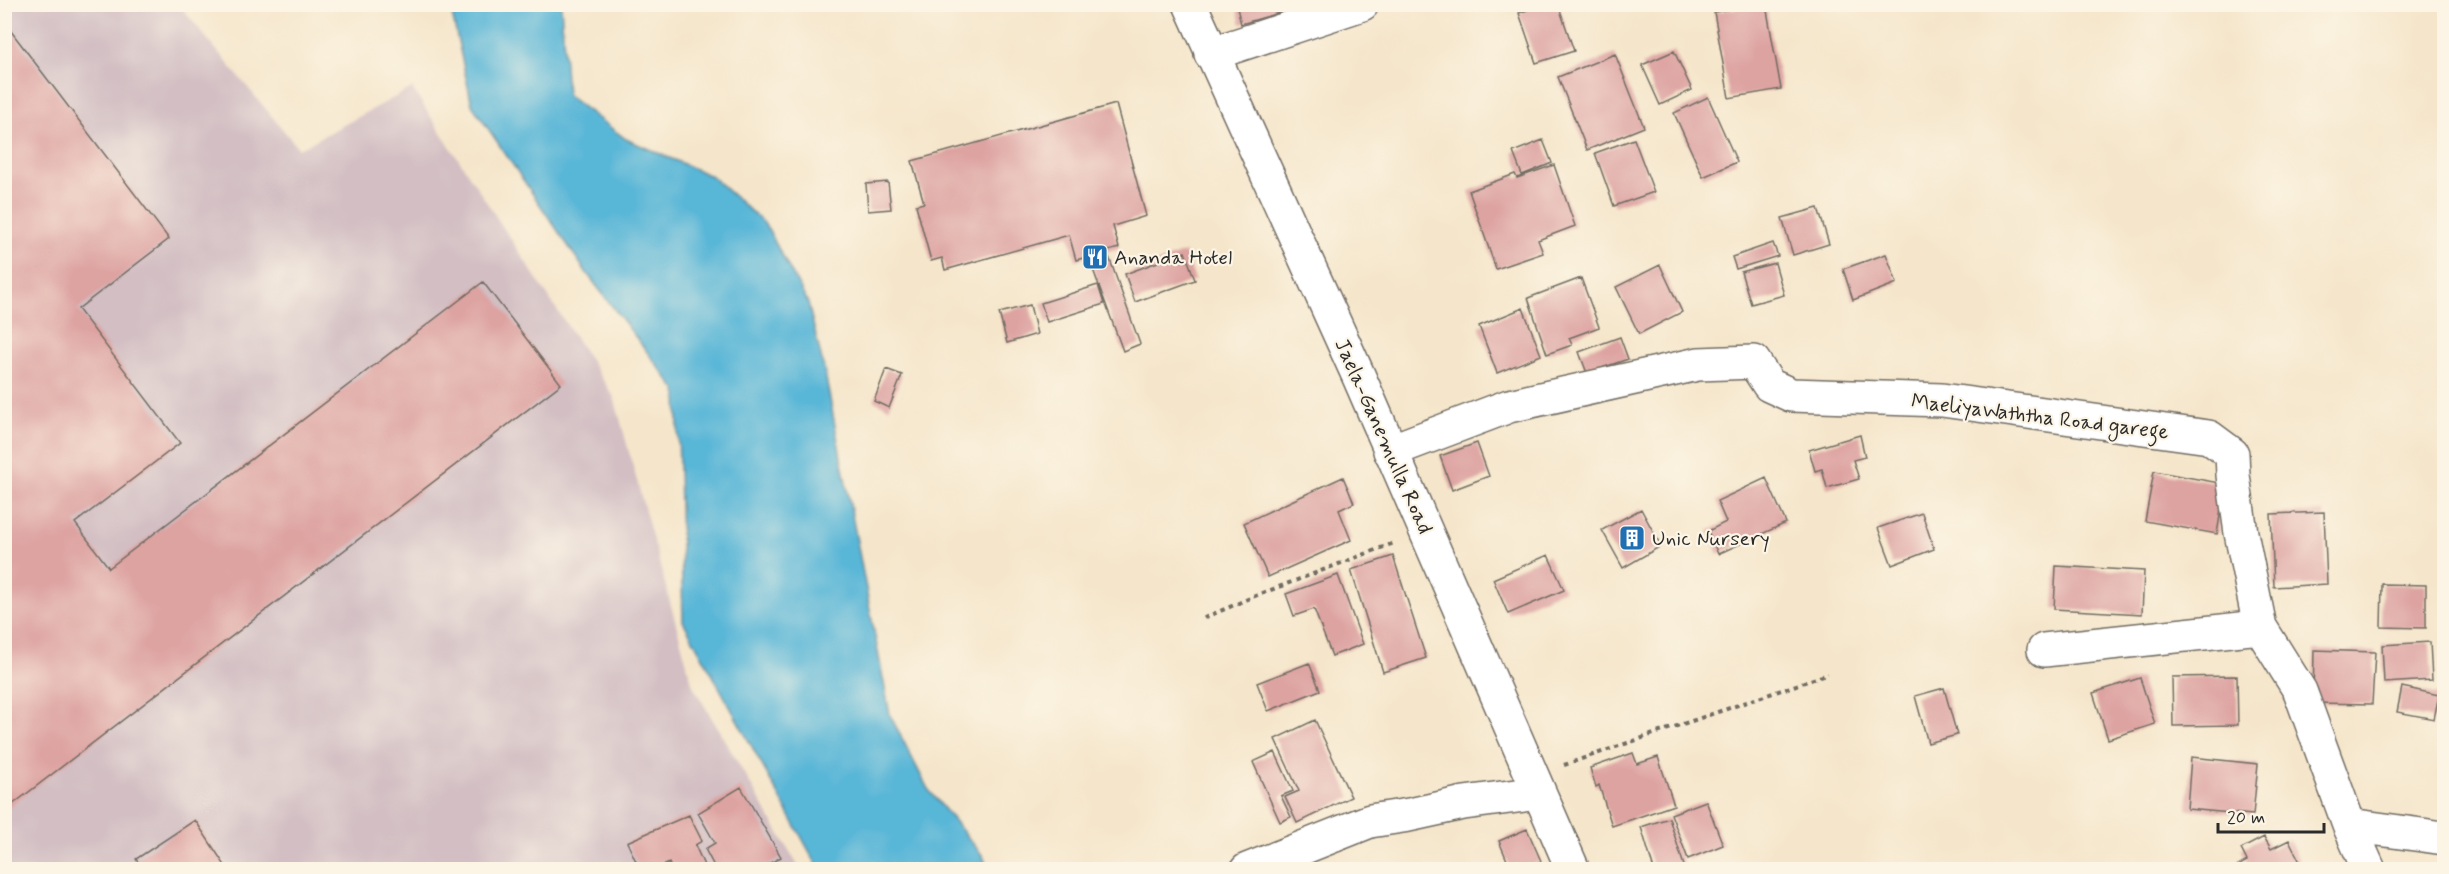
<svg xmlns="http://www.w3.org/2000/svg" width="2449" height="874" font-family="Mynerve,sans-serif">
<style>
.industrial{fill:#d2bec3}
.water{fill:#59b6d7;stroke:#427081;stroke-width:1.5}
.building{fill:#dda3a1}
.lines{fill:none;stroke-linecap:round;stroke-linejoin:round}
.minor-casing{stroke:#726c63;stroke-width:36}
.major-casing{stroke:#726c63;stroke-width:36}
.path{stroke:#726c63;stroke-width:4;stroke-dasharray:4.5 4.5;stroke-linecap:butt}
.minor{stroke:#fff;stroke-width:33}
.major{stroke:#fff;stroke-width:33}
.labels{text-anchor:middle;stroke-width:4.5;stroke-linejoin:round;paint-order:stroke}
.poi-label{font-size:21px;fill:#2b2b2b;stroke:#fcf5e5;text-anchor:start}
.street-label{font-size:21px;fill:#2b2b2b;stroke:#fcf5e5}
</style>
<rect width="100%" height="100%" fill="#fcf5e5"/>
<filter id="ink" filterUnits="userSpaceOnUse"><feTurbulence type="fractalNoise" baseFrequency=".0167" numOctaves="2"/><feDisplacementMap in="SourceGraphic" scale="12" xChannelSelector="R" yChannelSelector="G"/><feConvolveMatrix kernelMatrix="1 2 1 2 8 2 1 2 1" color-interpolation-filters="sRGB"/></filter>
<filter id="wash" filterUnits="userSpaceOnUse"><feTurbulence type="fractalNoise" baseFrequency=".008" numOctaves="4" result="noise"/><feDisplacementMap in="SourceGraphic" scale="24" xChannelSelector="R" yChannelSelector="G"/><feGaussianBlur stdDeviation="1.35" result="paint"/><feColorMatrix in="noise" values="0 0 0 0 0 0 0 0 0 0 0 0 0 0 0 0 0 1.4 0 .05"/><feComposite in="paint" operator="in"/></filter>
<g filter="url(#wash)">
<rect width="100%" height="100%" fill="#f5e6cb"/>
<!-- industrial -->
<path class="industrial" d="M5,5H179L299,149L412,88L614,397L693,686L800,869L5,870Z"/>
<!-- water -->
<path class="water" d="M450,5H561L567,95L626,139L711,176L765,224L808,303L825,373L890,715L928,789L983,856L988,869H819L683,621L677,391L586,272L472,105Z"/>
<g id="blocks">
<!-- building -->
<path class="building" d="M1236,4H1295L1296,8L1241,24Z
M1544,4H1558L1574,51L1536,63L1519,13Z
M1756,5H1766L1781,89L1729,98L1714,12Z
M4,22L169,239L78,309L180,443L75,523L109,568L483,282L561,384L4,811Z
M1674,51L1692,90L1660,105L1642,65Z
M1615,54L1644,127L1587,150L1558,77Z
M1708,97L1737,162L1703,177L1674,113Z
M1116,104L1146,216L1113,226L1119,248L1076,260L1069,235L945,270L942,258L931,261L916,205L924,203L912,161Z
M1634,139L1654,192L1614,206L1595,153Z
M1543,140L1552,163L1522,175L1513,152Z
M1554,165L1575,226L1538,240L1543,253L1496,269L1469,191L1515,174L1517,178Z
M888,182L891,209L868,211L866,184Z
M1818,208L1829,244L1793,255L1782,218Z
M1773,243L1778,256L1736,269L1732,257Z
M1185,252L1195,280L1135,302L1125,274Z
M1886,254L1897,283L1853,300L1843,269Z
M1109,257L1140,344L1123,351L1091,264Z
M1775,263L1784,295L1751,304L1741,272Z
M1660,265L1682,312L1639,334L1616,287Z
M1581,278L1599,327L1569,338L1572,345L1547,354L1528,298Z
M1098,285L1104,304L1047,322L1041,303Z
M1030,305L1037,334L1007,343L999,313Z
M1523,308L1541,355L1497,373L1479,326Z
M1620,337L1628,359L1587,373L1579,352Z
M886,369L902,375L889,408L874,401Z
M1860,435L1865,457L1853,460L1859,479L1827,488L1822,469L1815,471L1809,450Z
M1477,443L1489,476L1452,490L1440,456Z
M2154,471L2225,484L2217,534L2145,521Z
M1343,477L1354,503L1339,510L1351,540L1268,577L1244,523Z
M1766,478L1786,523L1718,554L1708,531L1726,522L1717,501Z
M1641,509L1661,546L1623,568L1602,530Z
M2324,512L2327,584L2274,587L2271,514Z
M1922,513L1934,549L1892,565L1878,528Z
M1548,555L1564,590L1508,614L1493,579Z
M1393,556L1426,658L1383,672L1351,570Z
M2056,566L2144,571L2142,614L2054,609Z
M1338,575L1363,644L1332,656L1314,609L1294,616L1286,594Z
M2382,584L2426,585V628L2381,627Z
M2430,642L2432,680L2384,683L2382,645Z
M2314,650L2375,652L2372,704L2313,703Z
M1309,663L1320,690L1268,711L1257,683Z
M2237,676L2238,725L2173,726L2172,677Z
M2140,678L2155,724L2108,739L2093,693Z
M2402,687L2439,695L2434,719L2397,712Z
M1944,688L1957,735L1928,743L1915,696Z
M1315,720L1351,797L1297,823L1285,797L1299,791L1275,739Z
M1275,752L1293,791L1281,796L1291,817L1280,822L1253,762Z
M1633,753L1637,764L1658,757L1674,805L1612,826L1599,785L1596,787L1590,768Z
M2191,757L2258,764L2253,815L2187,809Z
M741,787L781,857L759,870H716L705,849L715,843L698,813Z
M1706,801L1723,845L1688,859L1671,814Z
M689,815L702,841L695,845L706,870H672L669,863L655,870H640L627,842Z
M1669,818L1685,869L1654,870L1641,827Z
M195,820L226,867L222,870H143L136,859Z
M1527,829L1541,861L1521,870H1511L1499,841Z
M2264,837L2271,849L2289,840L2304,870H2237L2236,867L2247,861L2241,849Z"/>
</g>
</g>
<g filter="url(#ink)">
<use href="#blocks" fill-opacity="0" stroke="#726c63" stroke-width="1.5"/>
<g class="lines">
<defs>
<path id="minor" d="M1211,54L1362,4
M1390,451L1509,406L1698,364L1754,362L1769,385L1791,395L1942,400L2209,437L2232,454L2233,475L2241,533L2260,627L2300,691L2349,825L2369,870
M2044,650L2260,627
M2349,825L2444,838
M1247,870L1370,821L1409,815L1464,803L1539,793"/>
<path id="major" d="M1190,4L1359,377L1573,870"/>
</defs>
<!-- minor casing -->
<use href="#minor" class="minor-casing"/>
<!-- major casing -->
<use href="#major" class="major-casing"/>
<!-- path -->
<path class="path" d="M1204,618L1255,596L1394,543
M1564,765L1828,674"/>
<!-- minor -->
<use href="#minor" class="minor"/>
<!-- major -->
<use href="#major" class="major"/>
</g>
</g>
<!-- icons -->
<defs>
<symbol id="restaurant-square" viewBox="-11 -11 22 22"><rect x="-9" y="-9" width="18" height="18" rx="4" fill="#1f6fb2" stroke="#fcf5e5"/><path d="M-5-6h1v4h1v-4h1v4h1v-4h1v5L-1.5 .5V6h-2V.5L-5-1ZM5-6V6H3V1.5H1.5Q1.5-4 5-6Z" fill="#fff"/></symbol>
<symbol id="building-square" viewBox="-11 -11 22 22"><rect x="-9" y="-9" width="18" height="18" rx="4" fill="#1f6fb2" stroke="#fcf5e5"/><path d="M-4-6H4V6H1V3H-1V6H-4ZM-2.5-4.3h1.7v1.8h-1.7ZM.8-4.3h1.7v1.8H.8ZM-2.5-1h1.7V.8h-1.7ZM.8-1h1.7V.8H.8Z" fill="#fff"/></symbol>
</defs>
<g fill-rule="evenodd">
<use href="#restaurant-square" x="1080" y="242" width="30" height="30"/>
<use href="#building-square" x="1617" y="523" width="30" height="30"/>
</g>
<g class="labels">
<!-- poi labels -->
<g class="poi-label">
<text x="1114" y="264">Ananda Hotel</text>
<text x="1652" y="545">Unic Nursery</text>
</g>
<!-- street labels -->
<g class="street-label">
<text transform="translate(2040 416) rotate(7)" y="7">MaeliyaWaththa Road garege</text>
<text transform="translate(1384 436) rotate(66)" y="7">Jaela-Ganemulla Road</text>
</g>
</g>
<!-- margin -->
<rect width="2449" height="874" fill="none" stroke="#fcf5e5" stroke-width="24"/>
<!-- scale -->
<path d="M2218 823v9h106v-9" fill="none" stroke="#2b2b2b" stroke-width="3"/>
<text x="2227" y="823" font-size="18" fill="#2b2b2b" stroke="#fcf5e5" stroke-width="4.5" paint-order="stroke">20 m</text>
</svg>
